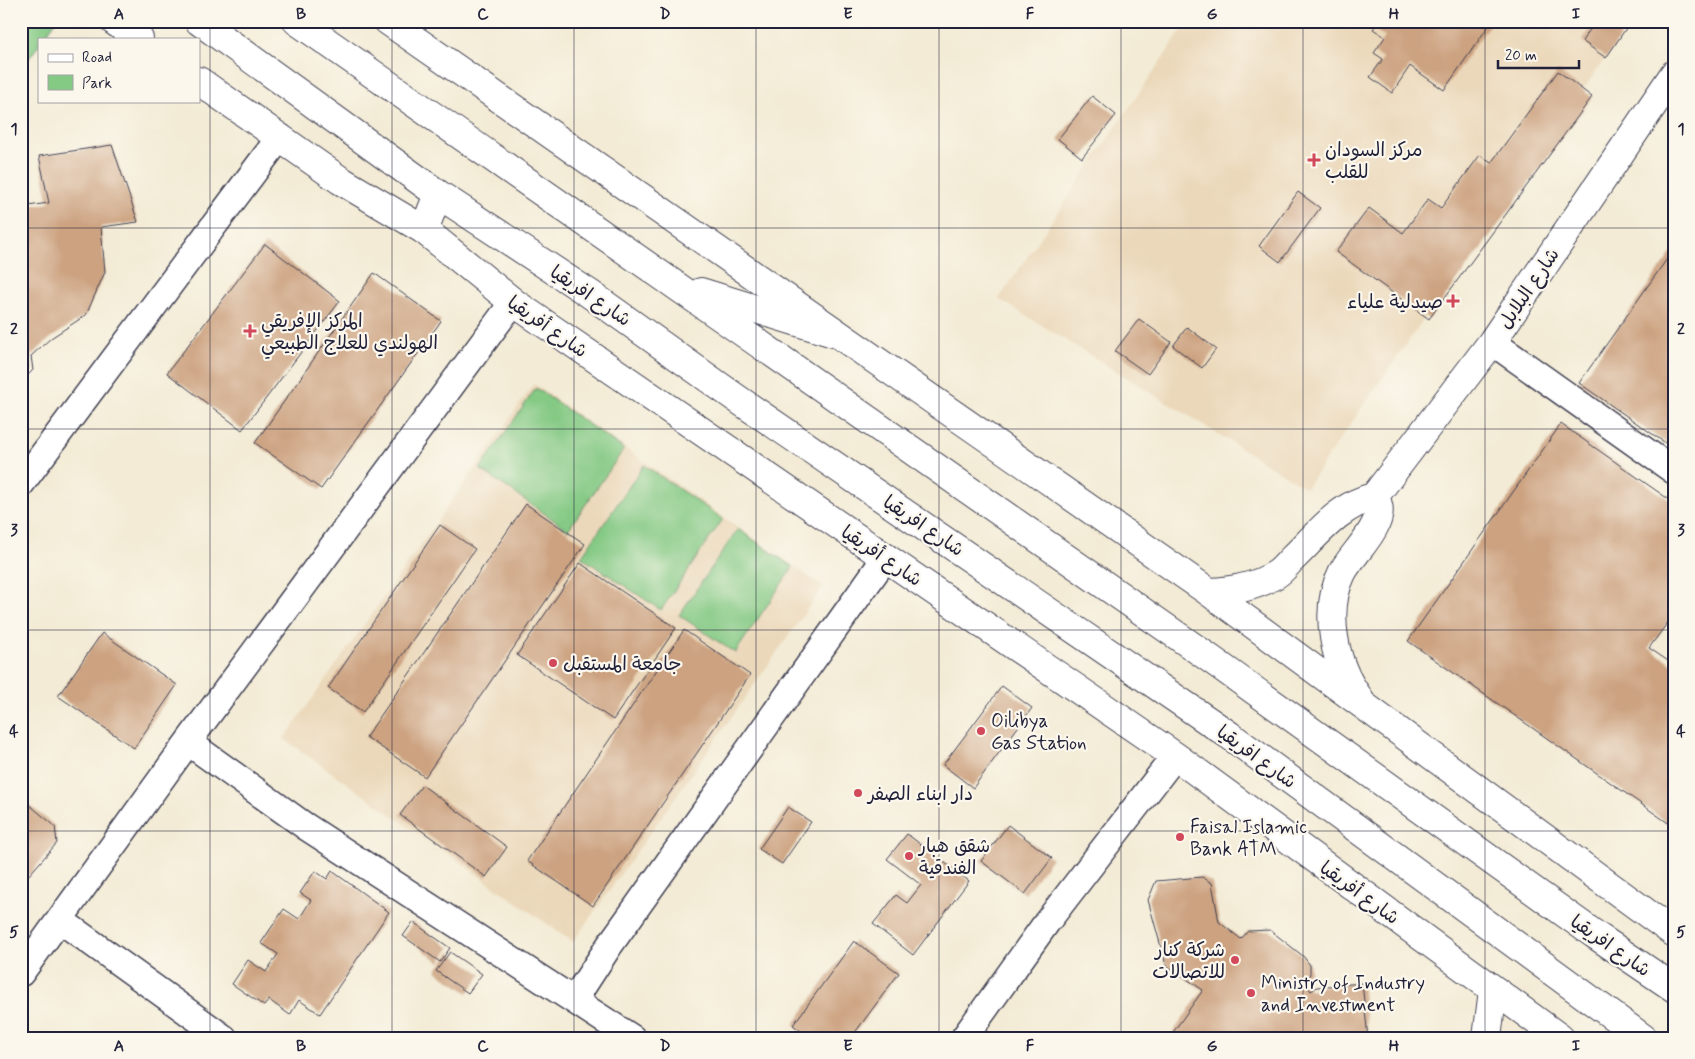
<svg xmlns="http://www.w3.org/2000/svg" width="1695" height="1059" font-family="Mynerve,'Playpen Sans Arabic',sans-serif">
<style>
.built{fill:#ebd8ba}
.green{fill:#84c984;stroke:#537660}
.building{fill:#cca280}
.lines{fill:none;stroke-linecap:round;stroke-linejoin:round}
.minor-casing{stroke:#414052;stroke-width:29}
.tertiary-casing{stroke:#414052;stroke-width:30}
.trunk-casing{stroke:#414052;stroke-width:30}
.minor{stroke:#fff;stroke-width:26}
.tertiary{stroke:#fff;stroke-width:28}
.trunk{stroke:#fff;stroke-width:28}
.grid{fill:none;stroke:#22223b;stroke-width:1;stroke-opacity:0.55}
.poi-dot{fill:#d1495b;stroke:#fbf7ec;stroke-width:2}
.labels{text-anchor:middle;stroke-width:4.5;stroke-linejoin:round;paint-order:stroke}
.poi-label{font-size:19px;fill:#22223b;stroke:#fbf7ec;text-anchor:start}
.street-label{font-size:19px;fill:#22223b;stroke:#fbf7ec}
.neatline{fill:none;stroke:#22223b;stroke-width:2}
.grid-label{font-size:16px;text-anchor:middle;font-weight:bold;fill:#22223b}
</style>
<rect width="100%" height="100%" fill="#fbf7ec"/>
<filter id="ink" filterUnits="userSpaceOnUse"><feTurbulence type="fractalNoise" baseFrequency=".02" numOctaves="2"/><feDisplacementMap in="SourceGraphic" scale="10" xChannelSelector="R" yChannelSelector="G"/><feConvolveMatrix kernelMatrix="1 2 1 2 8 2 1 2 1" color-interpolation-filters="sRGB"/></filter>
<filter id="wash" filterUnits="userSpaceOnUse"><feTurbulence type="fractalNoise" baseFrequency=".0096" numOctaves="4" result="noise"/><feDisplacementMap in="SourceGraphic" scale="20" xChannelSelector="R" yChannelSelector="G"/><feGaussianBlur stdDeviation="1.12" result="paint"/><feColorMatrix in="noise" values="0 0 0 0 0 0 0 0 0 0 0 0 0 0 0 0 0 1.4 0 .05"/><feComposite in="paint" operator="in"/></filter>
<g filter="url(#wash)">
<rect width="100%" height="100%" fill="#f3ebd5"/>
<!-- built -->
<path class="built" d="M1188,21H1631L1306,488L999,299Z
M534,384L823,587L573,942L284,739Z"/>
<!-- green -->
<path class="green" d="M21,21H56L43,39H39V45L21,69Z
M536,388L624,449L568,530L480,469Z
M644,465L723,519L661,610L581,557Z
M738,529L793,567L735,653L679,615Z"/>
<g id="blocks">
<!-- building -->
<path class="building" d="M1379,21H1492L1444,90L1410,66L1392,93L1370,77L1383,59L1374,53L1385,37L1373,29Z
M1596,21H1631L1606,58L1582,41Z
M1558,71L1592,97L1429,319L1336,252L1369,208L1403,233L1428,199L1441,208L1480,155L1491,163Z
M1092,96L1116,115L1082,158L1058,139Z
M112,145L138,222L101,227L105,272L86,315L51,338L31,356L33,370L21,382V207L49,203L39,156Z
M1298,192L1320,208L1280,262L1259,246Z
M265,244L340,301L242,430L167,373Z
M1674,249V449L1579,383Z
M374,273L441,321L321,489L255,443Z
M1139,319L1171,342L1148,374L1115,351Z
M1187,327L1216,349L1202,368L1173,346Z
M1561,424L1674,503V614L1649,648L1674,665V827L1408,641Z
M526,504L585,544L425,777L366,737Z
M440,525L475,549L363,712L328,688Z
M580,563L676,628L613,720L517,655Z
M684,630L750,675L593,906L527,861Z
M102,633L177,685L134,748L58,696Z
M1002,686L1032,708L973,788L943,765Z
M422,785L507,847L486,877L400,815Z
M21,798L55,826L57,843L21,884Z
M788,807L811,822L782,864L759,849Z
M1008,825L1052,858L1025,894L981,861Z
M907,834L969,881L913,955L873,924L896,895L907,903L921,885L887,859Z
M315,871L327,879L332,871L389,912L320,1014L299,1000L290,1015L269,1000L264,1006L232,984L248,960L266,972L278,954L261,943L284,909L299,919L311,900L300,893Z
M1202,877L1212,883L1219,922L1241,939L1248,931L1270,930L1303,956L1310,965V974L1304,983L1311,991L1317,987L1362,983L1368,1038H1169L1203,990L1166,965L1148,900L1156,881Z
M413,922L450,948L440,962L403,936Z
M854,941L899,973L851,1038H810L793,1025Z
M450,952L482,974L468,993L436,971Z"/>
</g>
</g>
<g filter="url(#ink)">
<use href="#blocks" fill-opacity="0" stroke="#414052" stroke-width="1"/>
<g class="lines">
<defs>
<path id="minor" d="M1492,342L1674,471
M21,484L280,137
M188,742L305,826L632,1038
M60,920L224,1038
M21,973L188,742L513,302
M574,1000L609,946L886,557
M964,1038L1047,922L1175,756"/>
<path id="tertiary" d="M114,21L139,39
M388,21L1209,592L1674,933
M199,81L340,180L424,230L513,302L1175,756L1560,1038
M1209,592C1232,591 1255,587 1275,575C1282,571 1287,564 1292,559C1317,535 1340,504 1374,497L1492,342L1674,74
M1359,698C1334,665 1323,611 1342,573C1353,551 1392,521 1374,497
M1487,1038L1493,990"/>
<path id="trunk" d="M199,21L438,194L590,294L736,398L1229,735L1643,1038
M297,21L1212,660L1594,934L1674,988
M424,230L438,194
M701,292L833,333"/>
</defs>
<!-- minor casing -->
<use href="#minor" class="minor-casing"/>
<!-- tertiary casing -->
<use href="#tertiary" class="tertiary-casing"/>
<!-- trunk casing -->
<use href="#trunk" class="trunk-casing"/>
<!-- minor -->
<use href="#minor" class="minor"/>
<!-- tertiary -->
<use href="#tertiary" class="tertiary"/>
<!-- trunk -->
<use href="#trunk" class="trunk"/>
</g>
</g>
<!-- grid -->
<path class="grid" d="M210,21V1038M392,21V1038M574,21V1038M756,21V1038M939,21V1038M1121,21V1038M1303,21V1038M1485,21V1038M21,228H1674M21,429H1674M21,630H1674M21,831H1674"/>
<!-- markers -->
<g class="poi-dot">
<path d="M1311.5 152.5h5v5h5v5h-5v5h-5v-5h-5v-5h5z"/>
<path d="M1450.5 293.5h5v5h5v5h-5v5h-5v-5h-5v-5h5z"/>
<path d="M247.5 323.5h5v5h5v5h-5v5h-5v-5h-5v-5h5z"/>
<circle cx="553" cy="663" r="5"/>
<circle cx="981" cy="731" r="5"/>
<circle cx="858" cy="793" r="5"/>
<circle cx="1180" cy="837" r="5"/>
<circle cx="909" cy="856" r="5"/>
<circle cx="1235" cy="960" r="5"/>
<circle cx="1251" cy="993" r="5"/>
</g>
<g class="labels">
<!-- poi labels -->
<g class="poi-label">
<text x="1325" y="156">مركز السودان<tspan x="1325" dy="22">للقلب</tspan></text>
<text x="1443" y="308" text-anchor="end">صيدلية علياء</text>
<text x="261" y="327">المركز الإفريقي<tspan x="261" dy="22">الهولندي للعلاج الطبيعي</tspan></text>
<text x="563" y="670">جامعة المستقبل</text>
<text x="991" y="727">Oilibya<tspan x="991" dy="22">Gas Station</tspan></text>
<text x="868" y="800">دار ابناء الصفر</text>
<text x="1190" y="833">Faisal Islamic<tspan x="1190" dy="22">Bank ATM</tspan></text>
<text x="919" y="852">شقق هبار<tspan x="919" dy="22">الفندقية</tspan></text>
<text x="1225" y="956" text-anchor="end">شركة كنار<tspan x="1225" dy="22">للاتصالات</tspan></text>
<text x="1261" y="989">Ministry of Industry<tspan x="1261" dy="22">and Investment</tspan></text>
</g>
<!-- street labels -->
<g class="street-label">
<text transform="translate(1528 288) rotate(-56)" y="7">شارع البلابل</text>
<text transform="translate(591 295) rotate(34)" y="7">شارع افريقيا</text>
<text transform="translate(548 326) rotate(35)" y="7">شارع أفريقيا</text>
<text transform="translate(924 525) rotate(34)" y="7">شارع افريقيا</text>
<text transform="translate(882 555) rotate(34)" y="7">شارع أفريقيا</text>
<text transform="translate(1257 756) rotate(36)" y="7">شارع افريقيا</text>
<text transform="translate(1360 892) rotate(36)" y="7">شارع أفريقيا</text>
<text transform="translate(1611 945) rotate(35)" y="7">شارع افريقيا</text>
</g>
</g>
<!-- margin -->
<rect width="1695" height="1059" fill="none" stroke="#fbf7ec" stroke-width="55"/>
<!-- legend -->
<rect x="38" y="38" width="162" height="65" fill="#fbf7ec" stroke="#a4a2a5"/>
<rect x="48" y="54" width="25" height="8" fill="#ffffff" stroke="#a4a2a5"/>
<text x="82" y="62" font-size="15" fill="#22223b">Road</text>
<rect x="48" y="75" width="25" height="15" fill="#84c984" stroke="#a4a2a5"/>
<text x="82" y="88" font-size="15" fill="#22223b">Park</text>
<!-- scale -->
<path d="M1498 60v8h81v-8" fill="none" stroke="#22223b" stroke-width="2.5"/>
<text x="1505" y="60" font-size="15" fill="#22223b" stroke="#fbf7ec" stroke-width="4" paint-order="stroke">20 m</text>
<rect x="28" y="28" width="1640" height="1004" class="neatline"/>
<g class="grid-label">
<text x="119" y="19">A</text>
<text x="301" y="19">B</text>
<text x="483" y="19">C</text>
<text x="665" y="19">D</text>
<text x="848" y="19">E</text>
<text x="1030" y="19">F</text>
<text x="1212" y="19">G</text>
<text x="1394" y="19">H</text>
<text x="1576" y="19">I</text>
<text x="14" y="134">1</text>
<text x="1681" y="134">1</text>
<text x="14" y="334">2</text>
<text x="1681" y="334">2</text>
<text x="14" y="535">3</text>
<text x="1681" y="535">3</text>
<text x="14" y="736">4</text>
<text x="1681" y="736">4</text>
<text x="14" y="937">5</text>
<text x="1681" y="937">5</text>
<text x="119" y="1051">A</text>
<text x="301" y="1051">B</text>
<text x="483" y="1051">C</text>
<text x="665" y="1051">D</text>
<text x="848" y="1051">E</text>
<text x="1030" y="1051">F</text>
<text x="1212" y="1051">G</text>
<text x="1394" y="1051">H</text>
<text x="1576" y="1051">I</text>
</g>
</svg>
